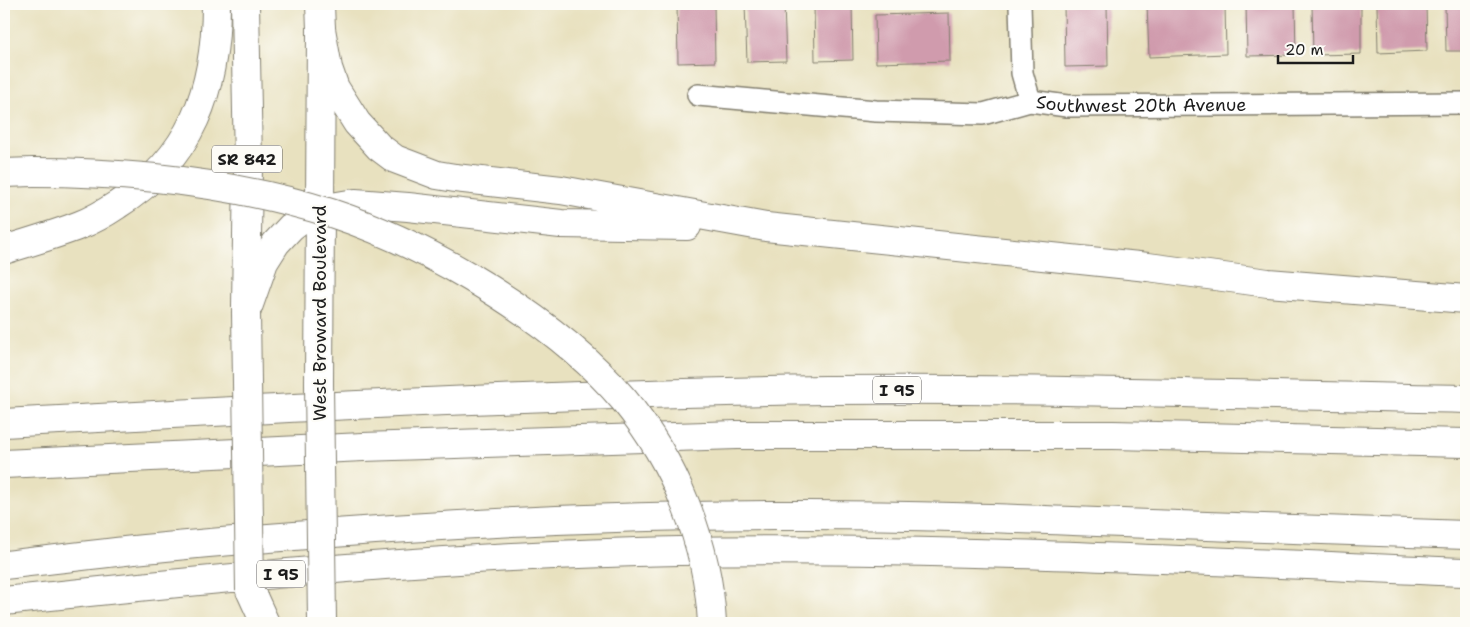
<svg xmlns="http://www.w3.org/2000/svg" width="1470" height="627" font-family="'Shantell Sans',sans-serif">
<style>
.building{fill:#d09bad}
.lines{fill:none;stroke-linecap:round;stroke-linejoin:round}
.minor-casing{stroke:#827e6e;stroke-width:24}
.primary-casing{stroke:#827e6e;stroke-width:30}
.motorway-casing{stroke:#827e6e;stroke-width:30}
.minor{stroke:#fff;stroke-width:21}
.primary{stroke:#fff;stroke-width:28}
.motorway{stroke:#fff;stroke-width:28}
.primary-bridge-casing{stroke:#827e6e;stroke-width:30;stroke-linecap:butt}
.motorway-bridge-casing{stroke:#827e6e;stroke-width:30;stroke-linecap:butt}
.primary-bridge{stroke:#fff;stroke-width:28}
.motorway-bridge{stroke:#fff;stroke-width:28}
.labels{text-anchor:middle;stroke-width:4.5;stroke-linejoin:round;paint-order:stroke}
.shield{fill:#fdfcf7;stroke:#605f5e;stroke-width:1}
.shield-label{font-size:16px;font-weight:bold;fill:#1c1c1c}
.street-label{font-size:18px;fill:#1c1c1c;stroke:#fdfcf7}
</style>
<rect width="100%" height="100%" fill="#fdfcf7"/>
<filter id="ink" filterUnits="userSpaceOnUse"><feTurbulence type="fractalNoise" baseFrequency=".02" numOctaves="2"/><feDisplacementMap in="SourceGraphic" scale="10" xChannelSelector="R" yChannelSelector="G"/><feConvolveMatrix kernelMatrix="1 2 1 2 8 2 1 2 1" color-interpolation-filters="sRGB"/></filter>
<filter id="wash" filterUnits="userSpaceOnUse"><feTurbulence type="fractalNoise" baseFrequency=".0096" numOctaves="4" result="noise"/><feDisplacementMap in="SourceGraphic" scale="20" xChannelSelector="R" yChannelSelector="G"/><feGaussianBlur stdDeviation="1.12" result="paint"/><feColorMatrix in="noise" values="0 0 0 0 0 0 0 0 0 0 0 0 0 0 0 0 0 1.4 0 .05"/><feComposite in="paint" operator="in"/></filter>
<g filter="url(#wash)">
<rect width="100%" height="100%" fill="#e8e1bf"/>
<g id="blocks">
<!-- building -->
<path class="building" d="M677,4H714L715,62L678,63Z
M745,4H784L786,61L747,62Z
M814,4H852L853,60L815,61Z
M1064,4H1107L1108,66L1065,67Z
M1147,4H1225L1226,54L1149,57Z
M1246,4H1295L1296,55L1247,56Z
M1312,4H1361V54L1313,55Z
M1377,4H1426L1427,51L1378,53Z
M1445,4H1466V51H1446Z
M949,13L950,61L876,63L875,15Z"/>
</g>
</g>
<g filter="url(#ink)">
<use href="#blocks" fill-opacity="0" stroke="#827e6e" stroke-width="1"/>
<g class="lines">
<defs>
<g id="minor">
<path d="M1020,4L1022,73L1030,101"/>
<path id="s1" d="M698,95L876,111L983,114L1030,101L1067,106L1466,103"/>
</g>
<path id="primary" d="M245,4L248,164L246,307
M319,384L321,29L320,4"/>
<path id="motorway" d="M321,29L328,68L335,88L357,123L379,147L395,159L437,175L455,178L561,190L766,227L1148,267L1268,283L1466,299
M4,173L33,172
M4,250C29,242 55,235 80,225C93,220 105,213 117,205C192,158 216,90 216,4
M246,313L264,262L276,243L291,227L300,220L320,209L355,203L369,204L408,207L561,224L687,226
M4,423C278,408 552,394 827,390C1040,388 1253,395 1466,399
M4,464L363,447L737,435H1113L1466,443
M4,565C57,559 111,552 165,547C367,528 571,516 775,515C900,514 1025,519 1150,524C1255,528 1361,531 1466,535
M250,590L265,623
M4,601C228,577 453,555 679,551C942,547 1204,561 1466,572"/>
</defs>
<!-- minor casing -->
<use href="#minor" class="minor-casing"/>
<!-- primary casing -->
<use href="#primary" class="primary-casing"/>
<!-- motorway casing -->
<use href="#motorway" class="motorway-casing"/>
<!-- minor -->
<use href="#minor" class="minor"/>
<!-- primary -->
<use href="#primary" class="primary"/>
<!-- motorway -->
<use href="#motorway" class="motorway"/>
<defs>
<path id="primary-bridge" d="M246,313L250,590
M319,384L322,621"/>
<path id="motorway-bridge" d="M33,172C133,172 235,183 331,213C380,229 426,251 470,277C526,310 582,350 624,400C675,462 708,543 712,623"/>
</defs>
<!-- primary-bridge casing -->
<use href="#primary-bridge" class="primary-bridge-casing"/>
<!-- motorway-bridge casing -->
<use href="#motorway-bridge" class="motorway-bridge-casing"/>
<!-- primary-bridge -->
<use href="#primary-bridge" class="primary-bridge"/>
<!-- motorway-bridge -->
<use href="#motorway-bridge" class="motorway-bridge"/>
</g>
</g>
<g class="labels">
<!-- shield labels -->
<g class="shield">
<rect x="212" y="145.5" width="70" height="27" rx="4"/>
<rect x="873" y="376.5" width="48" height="27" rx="4"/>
<rect x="257" y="560.5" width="48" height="27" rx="4"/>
</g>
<g class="shield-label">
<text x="247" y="165">SR 842</text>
<text x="897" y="396">I 95</text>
<text x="281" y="580">I 95</text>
</g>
<!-- street labels -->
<g class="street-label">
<text dy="6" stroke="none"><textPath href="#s1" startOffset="446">Southwest 20th Avenue</textPath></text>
<text transform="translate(320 313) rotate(-90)" y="6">West Broward Boulevard</text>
</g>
</g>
<!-- margin -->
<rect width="1470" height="627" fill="none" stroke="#fdfcf7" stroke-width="20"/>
<!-- scale -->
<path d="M1278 55v8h75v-8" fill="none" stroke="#1c1c1c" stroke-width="2.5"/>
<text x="1285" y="55" font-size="15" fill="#1c1c1c" stroke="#fdfcf7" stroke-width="4" paint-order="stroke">20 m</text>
</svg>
